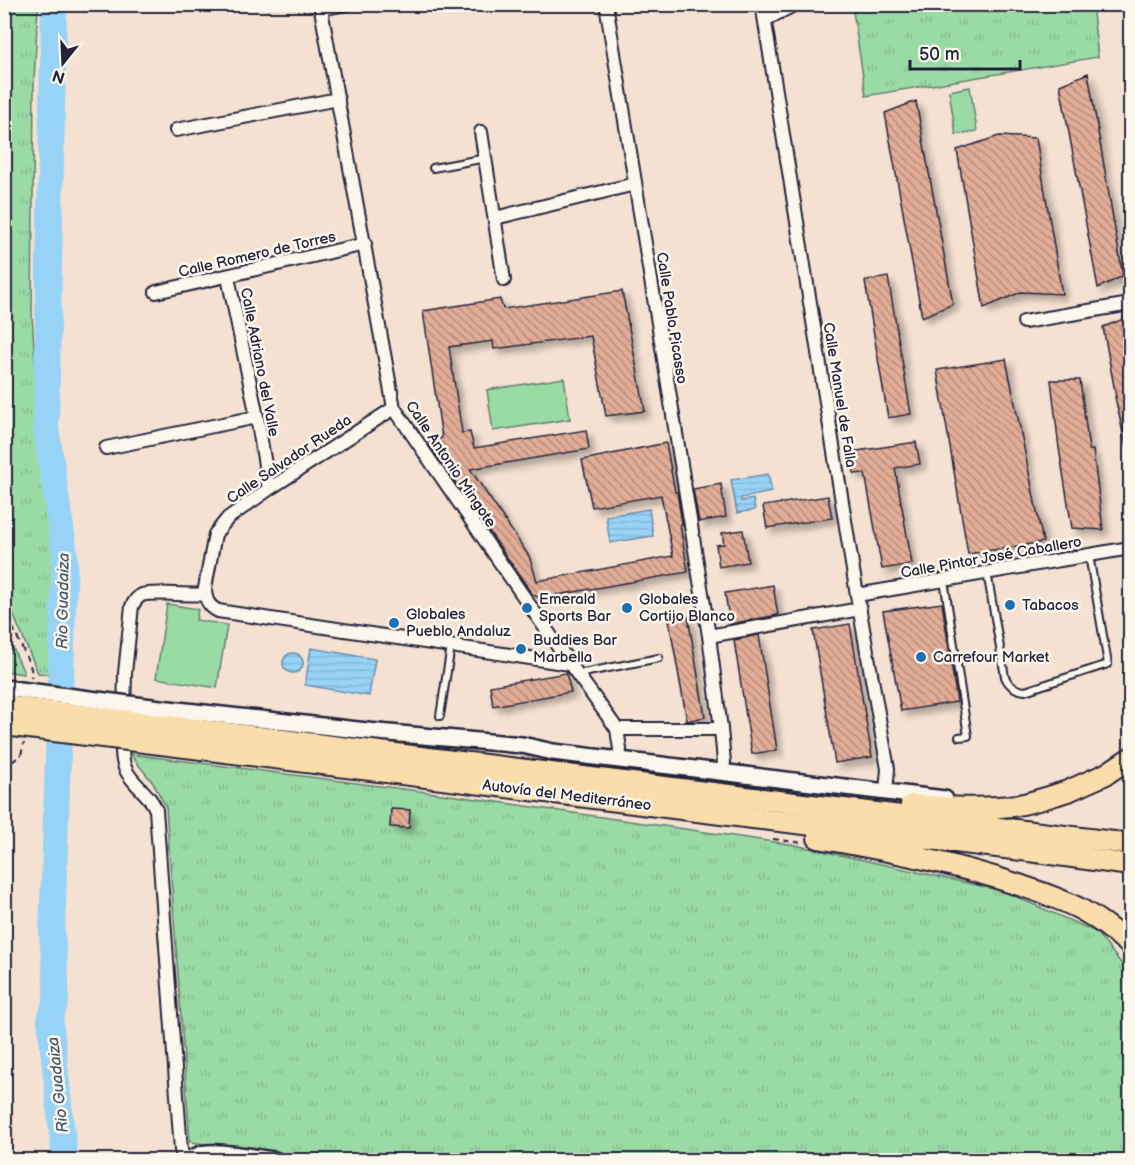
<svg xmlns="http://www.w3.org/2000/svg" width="1135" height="1165" font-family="'Balsamiq Sans',sans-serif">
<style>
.grass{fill:url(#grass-tufts);stroke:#5e7e70;stroke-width:1.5}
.pitch{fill:#9adba5;stroke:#5e7e70;stroke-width:1.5}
.water{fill:url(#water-rules);stroke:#688cac;stroke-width:1.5}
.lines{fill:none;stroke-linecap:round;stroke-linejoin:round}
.river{stroke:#97d3f7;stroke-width:26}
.building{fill:url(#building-back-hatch);stroke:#22223b;stroke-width:1.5;filter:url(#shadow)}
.service-casing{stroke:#22223b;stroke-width:10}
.minor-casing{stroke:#22223b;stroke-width:16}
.tertiary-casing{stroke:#22223b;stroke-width:20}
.primary-casing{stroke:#22223b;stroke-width:24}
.trunk-casing{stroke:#22223b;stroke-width:24}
.path{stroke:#22223b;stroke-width:2;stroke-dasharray:6 4.5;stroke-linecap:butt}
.service{stroke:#fbf7ec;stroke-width:6}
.minor{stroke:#fbf7ec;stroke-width:12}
.tertiary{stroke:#fbf7ec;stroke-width:15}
.primary{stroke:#fbddab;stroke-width:20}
.trunk{stroke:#fbddab;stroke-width:20}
.tertiary-bridge-casing{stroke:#22223b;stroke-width:20;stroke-linecap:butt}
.trunk-bridge-casing{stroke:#22223b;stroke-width:24;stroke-linecap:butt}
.tertiary-bridge{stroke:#fbf7ec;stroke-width:15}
.trunk-bridge{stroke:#fbddab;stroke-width:20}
.poi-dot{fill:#1f6fb2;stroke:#fbf7ec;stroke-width:2}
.labels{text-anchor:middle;stroke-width:5;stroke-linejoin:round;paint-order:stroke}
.street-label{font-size:15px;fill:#22223b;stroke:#fbf7ec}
.poi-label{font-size:15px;fill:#22223b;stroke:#fbf7ec;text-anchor:start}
.water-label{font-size:16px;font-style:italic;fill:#455773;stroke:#fbf7ec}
</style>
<defs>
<pattern id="grass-tufts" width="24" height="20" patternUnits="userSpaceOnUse" patternTransform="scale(1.5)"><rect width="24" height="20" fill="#9adba5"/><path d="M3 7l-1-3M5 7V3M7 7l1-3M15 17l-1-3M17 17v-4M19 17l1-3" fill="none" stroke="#84bc8f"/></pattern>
<pattern id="water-rules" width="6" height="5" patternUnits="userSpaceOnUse" patternTransform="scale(1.5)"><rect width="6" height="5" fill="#97d3f7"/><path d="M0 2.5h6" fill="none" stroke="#82b5d5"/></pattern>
<pattern id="building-back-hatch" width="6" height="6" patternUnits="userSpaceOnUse" patternTransform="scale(1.5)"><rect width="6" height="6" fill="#e2ad97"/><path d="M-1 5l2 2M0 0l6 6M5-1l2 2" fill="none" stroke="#b78c7c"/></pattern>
<filter id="shadow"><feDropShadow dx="5.5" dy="5.5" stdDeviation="3" flood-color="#0004"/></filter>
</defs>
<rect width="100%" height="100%" fill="#f4e1d2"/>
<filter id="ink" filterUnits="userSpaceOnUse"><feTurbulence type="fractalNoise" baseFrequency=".0167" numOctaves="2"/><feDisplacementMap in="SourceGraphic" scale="12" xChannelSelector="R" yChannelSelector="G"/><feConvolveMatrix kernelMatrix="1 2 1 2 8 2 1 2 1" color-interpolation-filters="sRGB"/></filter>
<g filter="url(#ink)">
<!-- grass -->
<path class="grass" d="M4,5H38L34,82L32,313L38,415L53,499L58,572L54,675L38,673L5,595Z
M852,5H1092L1098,57L866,96Z
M5,630L24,673V674L5,671Z
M130,754L442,794L795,845L1003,891L1096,932L1130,974V1160H333L190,1142L166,807L153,783Z"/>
<!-- pitch -->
<path class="pitch" d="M970,87L977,131L956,135L949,91Z
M564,378L570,419L493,431L487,390Z
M167,604L198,609L196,620L227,625L217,688L156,678Z"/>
<!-- water -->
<path class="water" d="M768,474L772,492L741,498V501L753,499L755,510L737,513L731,480Z
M649,509L653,536L610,543L606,516Z
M311,648L375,659L369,696L305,685Z
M283 663a10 10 0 1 1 20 0a10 10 0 1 1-20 0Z"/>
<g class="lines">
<!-- river -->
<path class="river" d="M54,4L46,428L65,555L52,934L56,980V1001L50,1019L65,1160"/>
</g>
<!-- building -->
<path class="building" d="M1088,73L1123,276L1098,288L1060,85Z
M916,101L953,304L922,317L885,113Z
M999,136L1036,138L1062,294L1021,292L984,308L957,150Z
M888,277L911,414L888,418L865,281Z
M622,291L645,411L606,416L591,336L494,349L493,341L449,347L462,433L470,432L474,448L586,430L589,449L470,469L529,556L537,581L673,556L661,495L592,507L582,460L666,443L675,492H677L682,524L680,525L688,572L540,598L533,595L431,447L430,440L442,438L423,311L500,299L503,309Z
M1131,316V445L1126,446L1115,397H1116L1103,327Z
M1006,359L1043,542L968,554L937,370Z
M1051,380H1080L1089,450H1093L1103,530L1072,528L1059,448Z
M916,442L920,464L895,468L912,564L882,569L865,473L854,474L851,452Z
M721,484L726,517L699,522L693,489Z
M828,496L832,518L767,528L763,506Z
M743,530L748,562L719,567L716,545L724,544L722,533Z
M773,585L778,615L730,624L725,593Z
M942,603L957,702L901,711L883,611Z
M688,617L705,717L687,721L669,621Z
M850,624L872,757L835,763L813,630Z
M759,635L777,750L752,754L734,640Z
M566,673L571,692L493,706L490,686Z
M391,809L410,810L409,828L390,827Z"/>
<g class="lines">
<defs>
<path id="service" d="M433,168L486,158
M987,572L1005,677C1009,686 1015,690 1025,691L1108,664L1089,555
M944,580L968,736L959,737
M578,674L659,658
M440,716L451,646"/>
<path id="minor" d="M320,4L394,408L570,664L617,729L620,749L619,760
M606,4L709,636L721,729L724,762L722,772
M762,4L857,595L888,769L886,791
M321,9L346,4
M765,20L796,4
M176,130L338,99
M481,132L504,280
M495,218L635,184
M228,277L257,417L269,489
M156,292L365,244
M1024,322L1130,304
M394,408L269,489L228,518L215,534L205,588C205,599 208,606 218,611L570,664
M106,448L257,417
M857,595L1130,548
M709,636L860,609
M124,712L125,673L132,606C135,601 137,597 142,595C152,591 190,596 205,594
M617,729H721
M123,735C122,746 121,758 125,768C132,785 150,793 156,810L181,1150L184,1160"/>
<path id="tertiary" d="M160,708L367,731L522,745L553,752L945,799
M189,1160C194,1157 200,1154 207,1153C224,1151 257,1158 275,1160"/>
<path id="primary" d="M1068,791L1106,774L1130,758"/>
<path id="trunk" d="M160,725L1130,844
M161,744L753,818L1022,850L1130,865
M911,805C946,807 983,810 1018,805C1035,802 1051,796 1068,791
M818,838C886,850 953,863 1019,885C1040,892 1062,899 1082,910C1100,920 1115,932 1130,945"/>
</defs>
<!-- service casing -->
<use href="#service" class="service-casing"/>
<!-- minor casing -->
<use href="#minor" class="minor-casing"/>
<!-- tertiary casing -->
<use href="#tertiary" class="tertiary-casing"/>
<!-- primary casing -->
<use href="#primary" class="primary-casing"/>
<!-- trunk casing -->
<use href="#trunk" class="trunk-casing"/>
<!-- path -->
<path class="path" d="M4,608L30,665L32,673L31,678
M4,768L21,755L24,743
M773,839L803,843"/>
<!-- service -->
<use href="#service" class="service"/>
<!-- minor -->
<use href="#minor" class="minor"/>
<!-- tertiary -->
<use href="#tertiary" class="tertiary"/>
<!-- primary -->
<use href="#primary" class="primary"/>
<!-- trunk -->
<use href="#trunk" class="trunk"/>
<defs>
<path id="tertiary-bridge" d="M4,688L160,708"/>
<path id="trunk-bridge" d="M4,706L160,725
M4,725L161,744"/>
</defs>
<!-- tertiary-bridge casing -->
<use href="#tertiary-bridge" class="tertiary-bridge-casing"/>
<!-- trunk-bridge casing -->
<use href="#trunk-bridge" class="trunk-bridge-casing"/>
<!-- tertiary-bridge -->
<use href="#tertiary-bridge" class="tertiary-bridge"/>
<!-- trunk-bridge -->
<use href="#trunk-bridge" class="trunk-bridge"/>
</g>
</g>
<!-- markers -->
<g class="poi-dot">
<circle cx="1010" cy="605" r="6"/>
<circle cx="527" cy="608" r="6"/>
<circle cx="627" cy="608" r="6"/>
<circle cx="394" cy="623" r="6"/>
<circle cx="521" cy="649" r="6"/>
<circle cx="921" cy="657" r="6"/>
</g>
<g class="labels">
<!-- street labels -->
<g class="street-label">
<text transform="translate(257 254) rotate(-13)" y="5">Calle Romero de Torres</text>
<text transform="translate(672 318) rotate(81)" y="5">Calle Pablo Picasso</text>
<text transform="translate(260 362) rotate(79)" y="5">Calle Adriano del Valle</text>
<text transform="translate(840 395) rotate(81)" y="5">Calle Manuel de Falla</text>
<text transform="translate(289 459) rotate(-34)" y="5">Calle Salvador Rueda</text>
<text transform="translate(451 464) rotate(56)" y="5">Calle Antonio Mingote</text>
<text transform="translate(991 557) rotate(-10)" y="5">Calle Pintor José Caballero</text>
<text transform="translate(567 795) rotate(7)" y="5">Autovía del Mediterráneo</text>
</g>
<!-- poi labels -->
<g class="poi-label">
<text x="539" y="604">Emerald<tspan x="539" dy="17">Sports Bar</tspan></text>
<text x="639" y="604">Globales<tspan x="639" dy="17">Cortijo Blanco</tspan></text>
<text x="1022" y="610">Tabacos</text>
<text x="406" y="619">Globales<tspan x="406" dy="17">Pueblo Andaluz</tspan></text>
<text x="533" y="645">Buddies Bar<tspan x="533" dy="17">Marbella</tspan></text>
<text x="933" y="662">Carrefour Market</text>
</g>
<!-- water labels -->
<g class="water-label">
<text transform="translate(62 601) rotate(-89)" y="6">Rio Guadaiza</text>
<text transform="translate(57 1085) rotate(-96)" y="6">Rio Guadaiza</text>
</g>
</g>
<!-- margin -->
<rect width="1135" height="1165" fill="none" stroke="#fbf7ec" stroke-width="24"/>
<rect x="12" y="12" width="1111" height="1141" fill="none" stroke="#22223b" stroke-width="2" filter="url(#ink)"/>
<!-- north arrow -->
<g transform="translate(63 63) rotate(198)" stroke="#fbf7ec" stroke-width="4.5" paint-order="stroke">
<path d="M0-4.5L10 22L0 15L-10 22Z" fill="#22223b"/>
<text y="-9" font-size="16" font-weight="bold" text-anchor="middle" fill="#22223b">N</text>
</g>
<!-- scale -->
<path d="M910 60v9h110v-9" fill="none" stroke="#22223b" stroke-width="3"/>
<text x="919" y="60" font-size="18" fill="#22223b" stroke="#fbf7ec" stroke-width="4.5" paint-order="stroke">50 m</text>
</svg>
